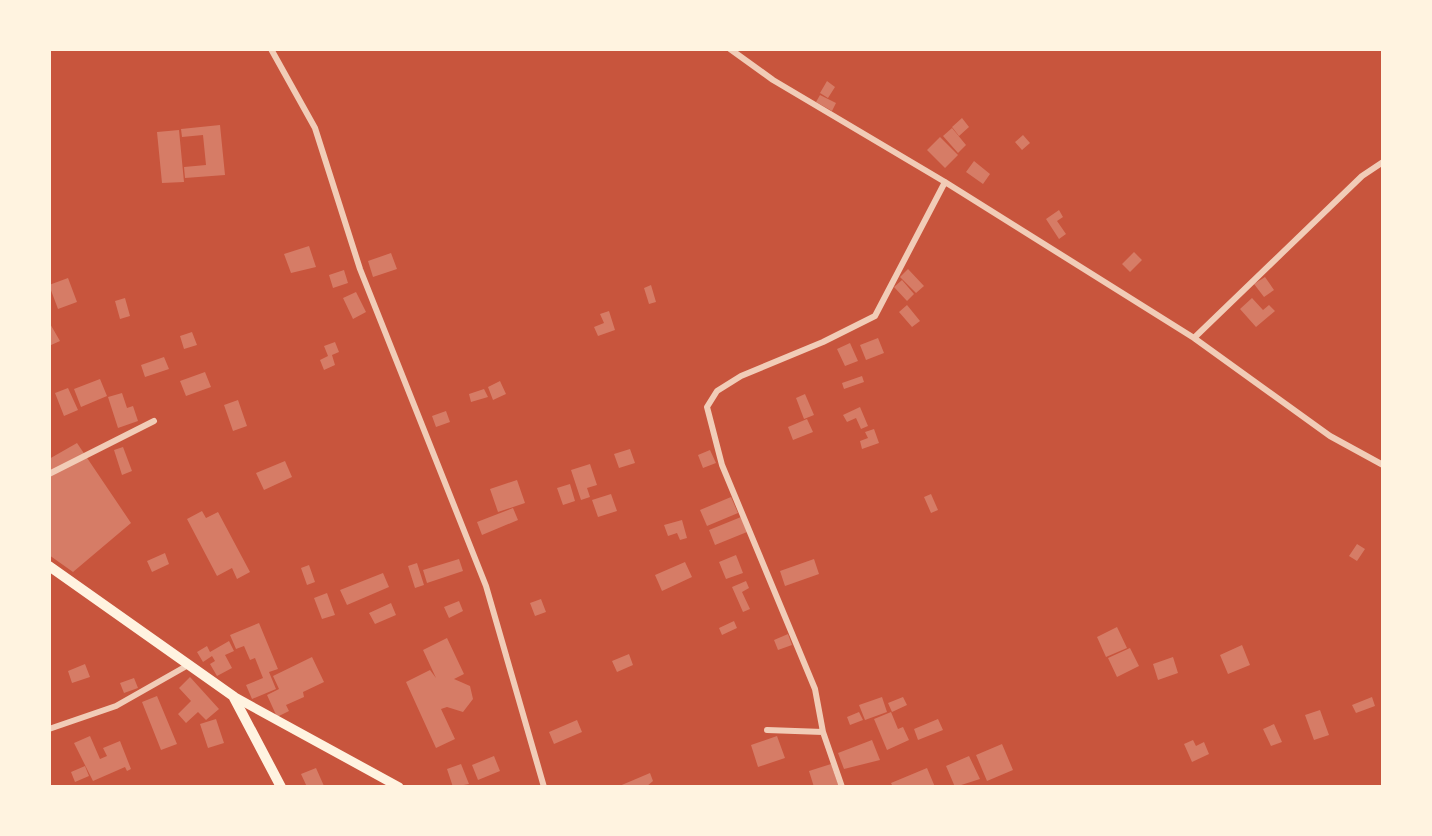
<svg xmlns="http://www.w3.org/2000/svg" width="1432" height="836" font-family="Poppins,sans-serif">
<style>
.building{fill:#d67c66}
.lines{fill:none;stroke-linecap:round;stroke-linejoin:round}
.minor{stroke:#f1ccb7;stroke-width:6}
.secondary{stroke:#fff3e0;stroke-width:9}
.trunk{stroke:#fff3e0;stroke-width:10}
</style>
<rect width="100%" height="100%" fill="#c8553d"/>
<!-- building -->
<path class="building" d="M827,81L835,87L828,98L820,93Z
M820,95L836,103L832,111L816,102Z
M962,118L969,127L959,136L952,127Z
M220,125L225,175L185,178L184,167L206,165L203,135L182,137L181,129Z
M952,128L966,145L958,153L943,136Z
M179,130L184,182L162,183L157,132Z
M1023,135L1030,143L1022,150L1015,142Z
M940,137L958,155L945,168L927,150Z
M974,161L990,174L983,184L966,172Z
M1059,210L1063,217L1057,221L1066,234L1059,239L1046,219Z
M309,246L316,267L291,273L284,254Z
M1134,252L1142,260L1130,272L1122,264Z
M391,253L397,269L373,277L368,261Z
M908,269L924,286L916,293L900,277Z
M344,270L348,283L333,288L329,275Z
M1265,277L1274,290L1264,297L1254,284Z
M68,278L77,302L58,309L49,285Z
M902,280L914,294L907,301L894,287Z
M651,285L656,302L649,304L644,288Z
M356,292L366,312L353,319L343,298Z
M125,298L130,316L120,319L115,301Z
M1252,298L1263,310L1269,305L1275,311L1256,327L1240,309Z
M907,305L920,321L912,327L899,312Z
M609,311L615,330L598,336L594,327L604,323L600,314Z
M49,322L60,341L49,346Z
M192,332L197,345L184,349L180,336Z
M878,338L884,353L866,360L860,345Z
M335,342L339,352L332,355L335,365L324,370L320,360L328,356L324,346Z
M850,343L858,361L845,366L837,349Z
M164,357L169,369L145,377L141,365Z
M205,372L211,387L186,396L180,381Z
M862,376L864,382L844,389L842,383Z
M100,379L107,396L81,407L74,389Z
M500,381L506,394L493,400L488,387Z
M68,388L78,410L64,416L55,393Z
M484,389L488,397L471,402L469,394Z
M122,393L127,408L133,406L138,421L118,428L108,397Z
M805,394L814,415L804,419L796,398Z
M238,400L247,426L233,431L224,405Z
M860,407L868,426L861,429L856,418L847,422L843,415Z
M446,411L450,422L436,427L432,416Z
M807,419L813,432L793,440L788,427Z
M874,429L879,443L862,449L860,441L868,438L865,432Z
M77,443L131,523L73,572L49,555V459Z
M123,447L132,471L122,475L114,450Z
M630,449L635,463L619,468L614,454Z
M710,450L716,463L703,468L698,455Z
M285,461L292,477L264,490L256,473Z
M590,464L597,485L587,488L590,497L581,500L571,470Z
M517,480L525,503L498,512L490,489Z
M570,484L575,501L563,505L557,488Z
M611,494L617,511L598,517L592,500Z
M931,494L938,510L931,513L924,497Z
M731,497L738,513L707,526L700,510Z
M513,508L518,520L482,535L477,522Z
M202,511L206,518L218,512L250,572L237,579L232,568L217,576L187,519Z
M741,517L747,532L715,545L709,530Z
M682,520L687,538L680,540L677,533L668,536L664,525Z
M1357,544L1365,549L1357,561L1349,556Z
M165,553L169,564L152,572L147,561Z
M736,555L743,573L726,579L719,562Z
M459,559L463,571L427,583L423,570Z
M814,559L819,574L785,586L780,571Z
M685,562L692,577L662,591L655,575Z
M417,563L424,585L415,588L408,566Z
M309,565L315,582L307,585L301,568Z
M383,573L389,587L347,605L340,590Z
M746,581L749,588L742,592L750,609L743,612L732,587Z
M327,593L335,615L322,619L314,598Z
M541,599L546,612L535,616L530,603Z
M459,601L463,611L449,618L444,607Z
M391,603L396,615L375,624L369,613Z
M734,621L737,628L722,635L719,628Z
M259,623L278,669L269,672L276,689L252,699L246,685L263,678L255,658L250,660L244,646L236,649L230,635Z
M1117,627L1127,648L1106,657L1097,637Z
M788,634L792,645L778,650L774,640Z
M447,638L464,674L454,679L470,686L473,699L463,712L447,707L441,709L455,739L436,748L406,682L430,670L436,678L423,650Z
M229,641L234,651L225,655L232,668L217,676L210,664L215,661L212,656L203,662L197,652L207,646L210,652Z
M1242,645L1250,665L1228,674L1220,655Z
M1130,648L1139,666L1117,677L1108,658Z
M629,654L633,665L617,672L612,661Z
M312,657L324,682L303,692L304,697L286,705L289,711L277,717L267,695L279,689L273,676Z
M1173,657L1178,673L1158,680L1153,664Z
M85,664L90,677L72,683L68,671Z
M190,677L219,709L206,720L198,712L186,723L178,714L191,701L179,688Z
M134,678L138,688L124,693L120,683Z
M157,696L177,744L161,750L142,702Z
M882,697L887,712L865,720L859,705Z
M903,697L907,705L892,712L888,703Z
M1372,697L1375,706L1356,713L1352,705Z
M1320,710L1329,735L1314,740L1305,715Z
M859,712L863,720L850,725L847,717Z
M891,712L898,729L903,727L909,740L887,750L874,719Z
M216,719L224,743L208,748L200,724Z
M938,719L943,730L918,740L914,729Z
M577,720L582,732L554,744L549,732Z
M1274,724L1282,742L1271,746L1263,729Z
M90,736L100,759L107,756L103,748L120,741L131,769L127,771L125,767L93,781L74,743Z
M777,736L785,758L758,767L751,745Z
M872,740L880,760L844,769L838,753Z
M1193,740L1196,746L1204,742L1209,754L1192,762L1184,744Z
M1002,744L1013,770L987,781L976,755Z
M494,756L500,771L478,780L472,765Z
M969,756L980,779L955,787L946,766Z
M461,764L469,784L453,787L447,769Z
M831,764L839,787H814L809,771Z
M85,766L89,776L75,782L71,772Z
M316,768L324,786L307,787L301,774Z
M927,768L935,787H893L891,783Z
M650,773L653,781L646,787H617Z"/>
<g class="lines">
<!-- minor -->
<path class="minor" d="M271,49L315,128L360,269L486,586L544,787
M730,49L773,80L945,182L1194,338L1330,436L1383,465
M1194,338L1362,176L1383,162
M49,474L154,421
M49,729L116,706L190,664
M767,730L823,732
M842,787L823,732L815,689L722,465L707,407L717,391L741,376L823,342L875,316L945,182"/>
<!-- secondary -->
<path class="secondary" d="M233,696L399,787"/>
<!-- trunk -->
<path class="trunk" d="M49,566L233,696L281,787"/>
</g>
<!-- border -->
<rect width="1432" height="836" fill="none" stroke="#fff3e0" stroke-width="102"/>
</svg>
